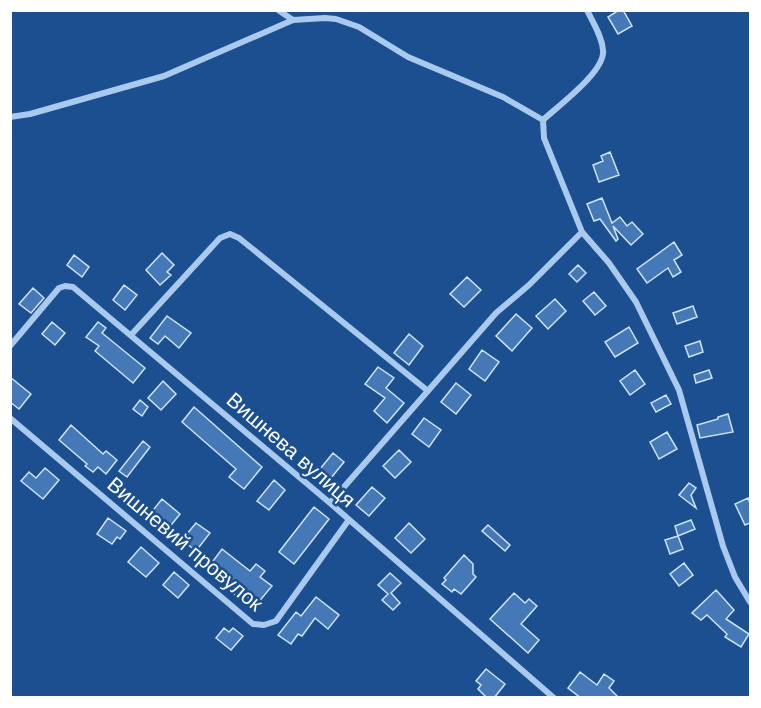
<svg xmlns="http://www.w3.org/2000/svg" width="761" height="708" font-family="Helvetica,sans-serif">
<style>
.building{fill:#4478b7;stroke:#cfe3fa;stroke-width:1.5}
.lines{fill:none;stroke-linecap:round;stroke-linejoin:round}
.street{stroke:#a9c9ee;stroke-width:6}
.labels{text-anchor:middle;stroke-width:5;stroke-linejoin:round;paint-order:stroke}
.street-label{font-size:21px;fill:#fff;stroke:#1b4f8f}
</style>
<rect width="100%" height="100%" fill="#1b4f8f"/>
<!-- building -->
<path class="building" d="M619,10H623L632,26L618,34L608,17Z
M610,152L619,175L599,182L593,165L603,161L601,156Z
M602,198L612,223L620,217L627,226L632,222L643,234L631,245L613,226L618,239L616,241L600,219L594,221L587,204Z
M674,242L682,255L674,260L681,272L673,277L668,268L647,283L637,269Z
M162,253L174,265L167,272L171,275L160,285L146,270Z
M74,255L89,267L82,277L67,265Z
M578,265L586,273L577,282L569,274Z
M467,277L481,290L464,307L450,294Z
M124,285L137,295L125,310L113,300Z
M33,288L44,298L31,313L19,304Z
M594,292L606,306L595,315L583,301Z
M555,299L566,311L548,329L536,316Z
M693,306L697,317L677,324L673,313Z
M516,314L532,328L512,351L496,336Z
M167,316L191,333L179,348L165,336L158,344L150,338Z
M52,322L65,333L55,345L42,334Z
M98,322L106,328L102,333L145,368L133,383L95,351L99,346L86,337Z
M629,327L638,343L615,357L605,342Z
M409,334L423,346L409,365L394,353Z
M700,341L703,352L689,357L685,346Z
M482,350L499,362L485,381L469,369Z
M378,367L394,378L386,388L404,403L387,423L374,411L385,398L365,384Z
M635,370L645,384L630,395L620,381Z
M709,370L712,378L696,383L694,375Z
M10,377L31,394L19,409L10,402Z
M163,381L176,394L161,410L148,398Z
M456,383L471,395L456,414L441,402Z
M666,395L671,404L656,412L651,403Z
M140,400L148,407L142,416L133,409Z
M194,407L262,467L244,489L229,477L236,469L182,422Z
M728,414L733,432L700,438L697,425L718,419V417Z
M424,418L441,430L429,447L412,434Z
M71,425L103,454L106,451L117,460L106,474L98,467L93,472L85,466L87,464L59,440Z
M667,432L677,449L659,459L650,442Z
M143,441L150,447L127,477L119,471Z
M399,450L411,462L395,478L383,466Z
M333,453L344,462L331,478L320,469Z
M45,468L59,480L43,499L21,481L29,472L36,478Z
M274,480L285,490L269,510L257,501Z
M689,483L696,488L691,495L696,508L679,495Z
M372,487L385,498L369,516L356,505Z
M748,498L750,503V523L745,525L735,504Z
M162,499L180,514L168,529L150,514Z
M314,507L329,519L294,564L279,552Z
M108,518L126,531L120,539L117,537L112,544L97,534Z
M691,520L695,529L678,536L675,526Z
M196,523L210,533L196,551L182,540Z
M409,523L425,539L411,553L395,538Z
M488,525L510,545L505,551L482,531Z
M678,536L683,549L670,554L665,540Z
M141,547L159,563L146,577L128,562Z
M222,549L250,571L256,564L265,571L260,577L272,586L257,604L245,595L241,600L233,593L238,587L210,565Z
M464,555L473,564V574L476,577L461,594L454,589L452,592L442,584L446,580L444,578Z
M684,563L693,575L679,586L670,574Z
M174,572L189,585L178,598L163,585Z
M390,573L401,583L391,593L400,603L393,610L382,600L388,594L378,585Z
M716,590L734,610L726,619L749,634L741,647L725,637L727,634L707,615L701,620L692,613Z
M514,593L525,603L529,599L537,606L521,624L539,640L528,653L490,619Z
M316,597L339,615L328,629L315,618L302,636L298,634L291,644L278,635L296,612L301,616Z
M224,628L229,632L233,628L243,636L231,650L216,638Z
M486,669L505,684L494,698H487L478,689L481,685L476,681Z
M580,672L597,685L604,674L614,681L609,688L619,698H581L568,688Z"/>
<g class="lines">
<!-- street -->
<path class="street" d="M278,10L293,20
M10,117L30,114L164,76L293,20L325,18L336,19L359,27L408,57L503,97L543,120L544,138L582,232L609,263L636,302L679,390L723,546L735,577L750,602
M543,120C558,106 606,71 603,50C602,36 593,23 587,10
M131,335L220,238L230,234L239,238L428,391
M10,346L59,288L65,286L73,287L330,503L554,698
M10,418L253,624L264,625L276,621L348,521
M330,503L496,313L529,285L582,232"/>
</g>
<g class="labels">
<!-- street labels -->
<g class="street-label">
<text transform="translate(291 450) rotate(41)" y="7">Вишнева вулиця</text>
<text transform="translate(185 544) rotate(40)" y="7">Вишневий провулок</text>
</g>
</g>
<!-- border -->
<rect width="761" height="708" fill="none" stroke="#ffffff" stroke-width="24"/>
</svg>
